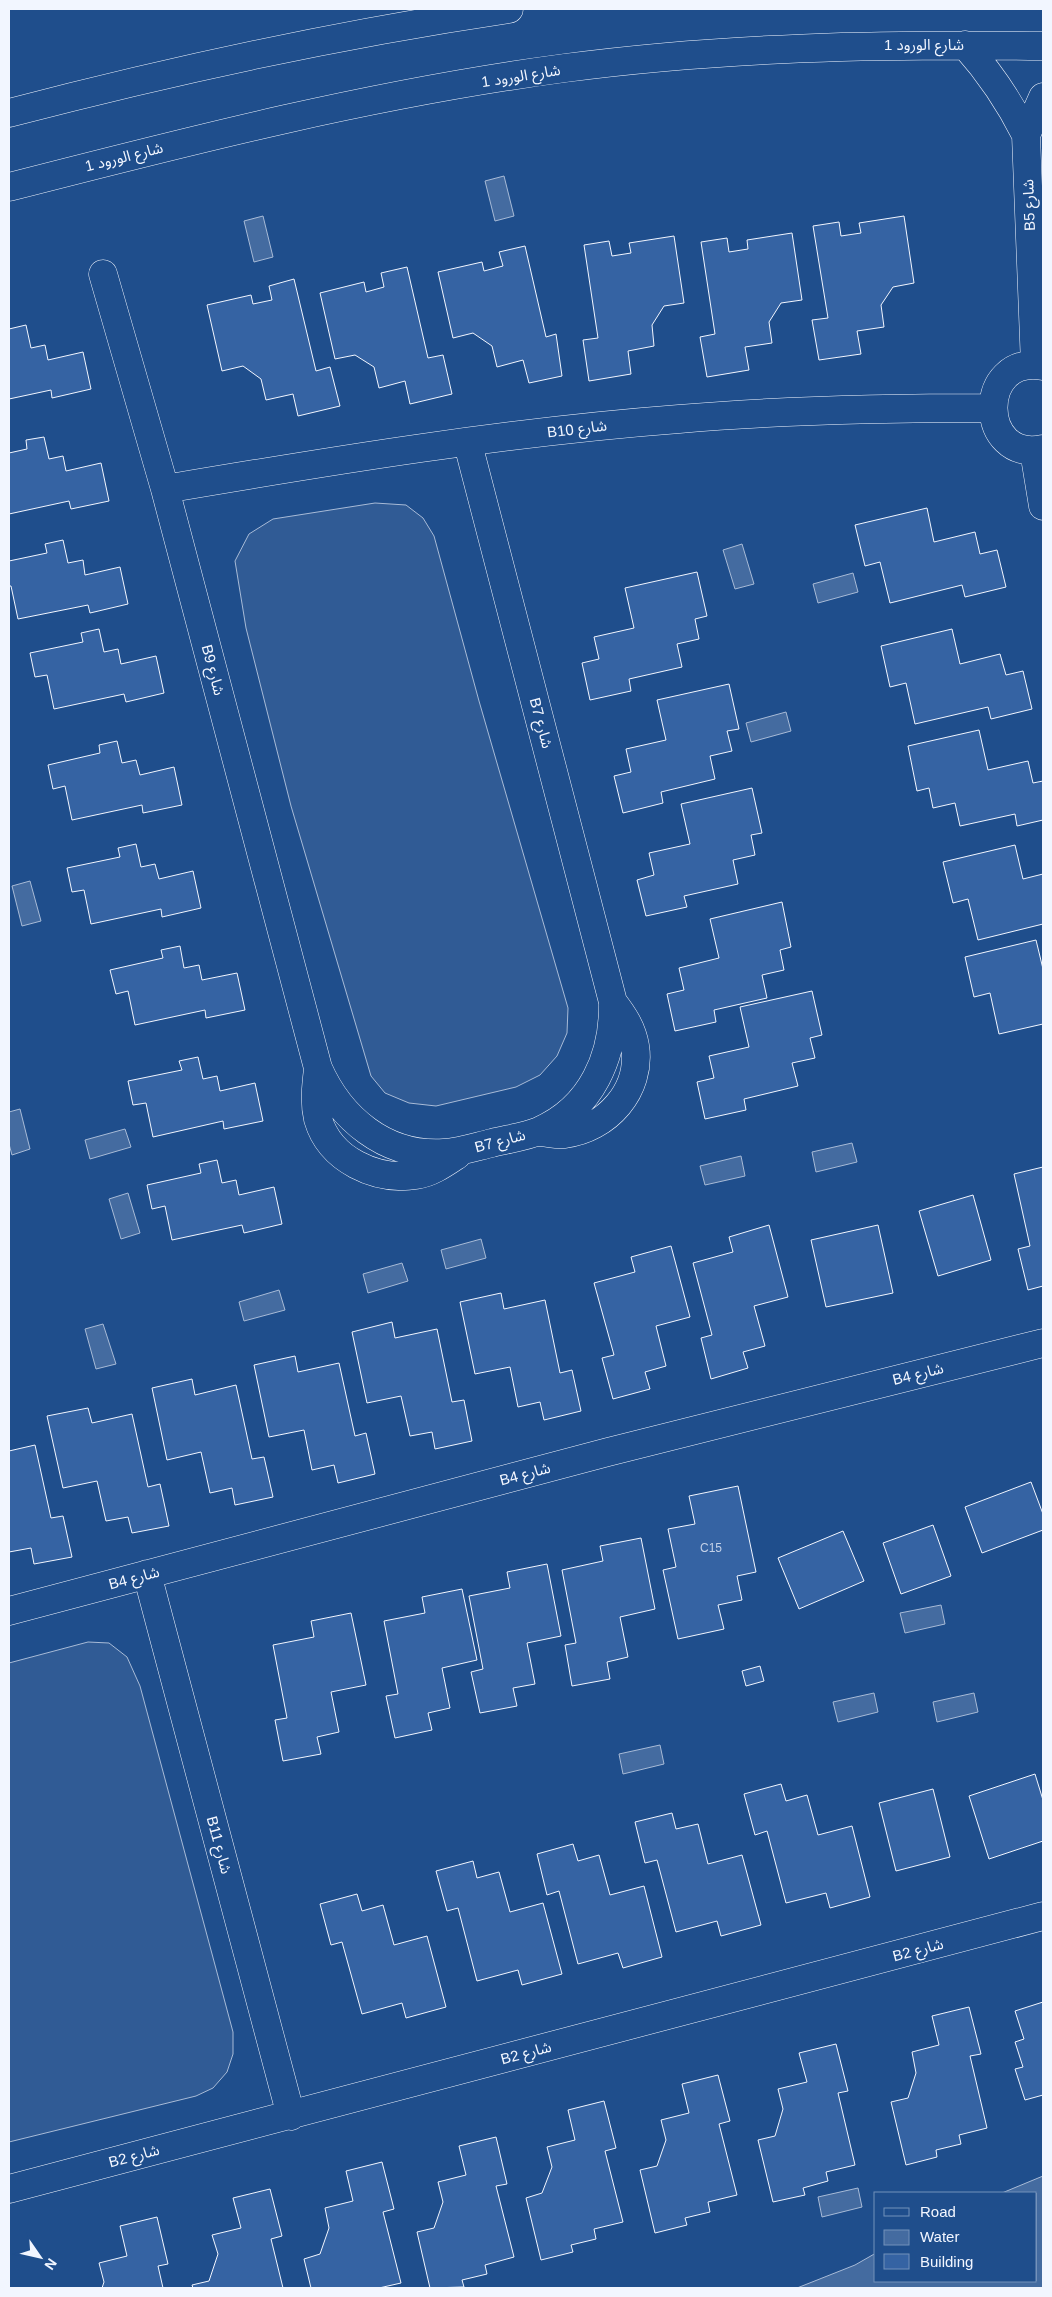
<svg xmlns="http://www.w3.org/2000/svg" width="1052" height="2297" font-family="Arial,'Noto Sans Arabic',sans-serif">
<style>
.built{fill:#305b95;stroke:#a8bbd7}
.water{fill:#446ba0;stroke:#a8bbd7}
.building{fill:#3563a3;stroke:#f2f6ff}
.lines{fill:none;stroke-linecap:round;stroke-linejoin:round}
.minor-casing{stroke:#f2f6ff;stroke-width:29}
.minor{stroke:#1f4e8c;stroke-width:28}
.labels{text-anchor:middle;stroke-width:4;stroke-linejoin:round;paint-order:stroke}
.number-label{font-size:12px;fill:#c3d1e8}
.street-label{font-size:15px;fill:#f2f6ff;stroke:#1f4e8c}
</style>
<rect width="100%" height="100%" fill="#1f4e8c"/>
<!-- built -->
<path class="built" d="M375,503L406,505L423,518L434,536L479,701L568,1008L567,1033L557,1056L540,1075L516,1087L436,1106L409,1103L385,1093L371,1076L291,806L246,628L235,561L249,534L273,519Z
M88,1642L109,1643L127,1657L140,1686L233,2032V2054L227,2072L213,2088L196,2096L9,2142V1663Z"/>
<!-- water -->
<path class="water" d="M504,176L514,216L495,221L485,181Z
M263,216L273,257L254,262L244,221Z
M742,544L754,584L735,589L723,550Z
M853,573L858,592L818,603L813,584Z
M786,712L791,731L751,742L746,723Z
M30,881L41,921L22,926L12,886Z
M20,1109L30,1149L12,1155L9,1144V1112Z
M125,1129L131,1147L90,1159L85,1140Z
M852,1143L857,1162L816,1172L812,1152Z
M741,1156L745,1176L705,1185L700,1166Z
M128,1193L140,1233L121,1239L109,1199Z
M481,1239L486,1258L446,1269L441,1250Z
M402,1263L408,1281L368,1293L363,1274Z
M279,1290L285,1310L244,1321L239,1302Z
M103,1324L116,1364L96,1369L85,1329Z
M941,1605L945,1624L905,1633L900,1613Z
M874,1693L878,1712L838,1722L833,1702Z
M974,1693L978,1712L937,1722L933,1702Z
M660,1745L664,1764L623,1774L619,1754Z
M1043,2176V2288H797L855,2265L876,2253V2281H1036V2193H1002Z
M858,2188L862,2207L822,2217L818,2197Z"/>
<!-- building -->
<path class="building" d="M904,216L914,283L893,287L881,305L884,327L857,331L861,354L819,360L812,320L828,318L813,226L839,222L841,236L861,233L859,223Z
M792,233L802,300L781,303L769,322L772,343L745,347L749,370L707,377L700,337L715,334L701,242L727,238L729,252L748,249L747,240Z
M674,236L684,303L664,306L652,325L654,346L628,351L631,374L589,381L583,340L598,338L584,245L609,241L612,256L631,253L629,243Z
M525,246L546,337L556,334L562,376L529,383L523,360L497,367L492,346L473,333L453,338L438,272L482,262L484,271L503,266L499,252Z
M407,267L428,358L443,355L452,394L410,404L405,381L379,388L374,367L355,355L335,359L320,293L364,282L366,292L384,287L381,273Z
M294,279L316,371L330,367L340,406L298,416L293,394L266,400L261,379L243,366L222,371L207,305L251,295L253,304L272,300L269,286Z
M26,325L31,348L45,345L48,360L83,352L91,389L52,398L51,390L9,399V329Z
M44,437L49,459L63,456L66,471L101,463L109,501L71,509L69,501L9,514V453L27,449L26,440Z
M927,508L934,542L975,532L980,554L997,550L1006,587L965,597L962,585L890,603L880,562L865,566L855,525Z
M63,540L68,563L83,560L85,575L120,567L128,604L90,613L88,605L18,619L11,586H9V561L47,553L45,544Z
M697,572L707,616L695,619L699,639L677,644L682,667L629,679L631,691L590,700L582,663L599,659L594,637L634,628L625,588Z
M99,629L104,652L118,649L121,664L156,656L164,693L126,702L124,694L54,709L47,675L35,677L30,653L83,642L81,633Z
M952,629L960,664L1000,654L1006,675L1023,671L1032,709L991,719L988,707L915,724L906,683L890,687L881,646Z
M729,684L739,729L727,731L732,751L710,756L715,779L661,792L663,803L623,813L614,776L631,772L626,749L666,740L657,700Z
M979,730L988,770L1028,761L1033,783L1043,781V820L1017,826L1015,814L960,826L955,803L933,808L929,788L917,791L908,746Z
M117,741L122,763L136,760L140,775L174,767L182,805L143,813L142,805L72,820L65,786L53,789L48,765L100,753L99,745Z
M752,788L762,833L751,835L755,855L733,860L738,884L684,896L687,907L646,916L637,880L654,875L649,853L690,844L681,804Z
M136,844L141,867L155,864L159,879L193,871L201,908L162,917L161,909L91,924L84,890L72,892L67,868L120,857L118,848Z
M1015,845L1023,879L1043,874V924L978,940L968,899L953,903L943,862Z
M782,902L791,947L780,950L784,970L762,975L767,998L714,1010L716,1022L675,1031L667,994L684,990L679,968L719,958L710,919Z
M1036,940L1043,969V1024L999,1034L990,993L974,997L965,957Z
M180,946L184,968L199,965L202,980L237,973L245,1010L206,1018L205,1010L135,1025L128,991L116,994L110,970L163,958L161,950Z
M812,991L822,1035L810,1038L815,1058L792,1063L798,1086L744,1099L746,1110L705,1119L697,1082L714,1078L709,1056L749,1047L740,1007Z
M198,1057L203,1079L217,1076L220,1091L255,1083L263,1121L224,1129L223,1121L153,1137L146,1103L133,1105L128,1081L182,1070L179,1061Z
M217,1160L222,1183L236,1180L239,1195L274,1187L282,1224L244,1233L242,1225L172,1240L165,1206L152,1209L147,1185L201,1173L199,1164Z
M1043,1167V1286L1028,1290L1018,1249L1030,1246L1014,1174Z
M973,1195L991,1260L938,1276L919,1211Z
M769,1225L788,1297L754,1306L765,1346L743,1352L748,1368L711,1379L701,1338L712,1335L693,1263L733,1252L729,1237Z
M878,1225L893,1293L826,1307L811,1240Z
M671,1246L690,1317L656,1326L666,1366L645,1372L650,1389L613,1399L602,1358L614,1355L594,1283L635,1272L631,1257Z
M501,1293L504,1309L545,1300L560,1373L572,1370L581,1411L544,1420L540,1402L518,1407L510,1367L475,1374L460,1302Z
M392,1322L395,1338L437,1329L452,1402L464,1400L472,1441L435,1449L432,1432L410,1436L401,1396L367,1403L352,1332Z
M295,1356L298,1372L339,1363L355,1436L366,1433L375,1474L338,1483L334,1465L312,1470L304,1430L269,1437L254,1365Z
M192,1379L195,1395L236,1385L252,1459L264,1457L273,1497L235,1505L232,1488L210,1493L201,1452L167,1460L152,1388Z
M88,1408L92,1423L132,1414L148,1487L160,1484L169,1526L132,1533L128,1517L106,1521L97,1481L63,1488L47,1416Z
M35,1445L51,1518L63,1516L72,1557L34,1564L31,1548L9,1552V1451Z
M1031,1482L1043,1514V1530L982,1553L965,1507Z
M738,1486L756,1572L737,1576L742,1600L718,1605L724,1629L678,1639L663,1570L676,1567L668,1529L695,1524L689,1496Z
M933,1525L951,1576L901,1594L883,1543Z
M843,1531L864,1581L799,1609L778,1558Z
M641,1538L655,1609L620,1617L628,1657L607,1662L610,1679L572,1686L565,1645L576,1643L562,1570L603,1561L600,1546Z
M547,1564L561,1636L527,1643L535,1684L513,1688L517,1706L480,1713L471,1672L483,1669L469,1596L510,1588L507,1572Z
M462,1589L477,1660L442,1668L450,1708L428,1713L432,1730L395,1738L386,1696L398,1694L384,1621L425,1613L422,1597Z
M351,1613L366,1685L331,1692L339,1732L317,1737L321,1754L283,1761L275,1720L287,1718L273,1645L314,1637L311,1621Z
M760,1666L764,1681L746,1686L742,1671Z
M1035,1774L1043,1800V1841L989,1859L969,1796Z
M781,1784L786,1801L807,1795L818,1835L852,1826L870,1897L830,1908L826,1893L786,1903L767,1831L755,1835L744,1794Z
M933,1789L950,1857L896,1871L879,1803Z
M672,1813L676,1829L698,1824L708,1864L742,1855L761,1925L721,1936L717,1921L676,1932L657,1860L645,1863L635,1822Z
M573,1844L578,1861L599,1855L610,1895L644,1886L662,1957L623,1968L618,1953L578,1964L559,1891L547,1895L537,1854Z
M473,1861L477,1878L499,1872L510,1912L543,1903L562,1974L522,1985L518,1970L477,1981L458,1908L447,1911L436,1871Z
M357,1894L362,1911L383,1905L394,1945L427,1936L446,2007L406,2018L402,2003L362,2014L342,1942L331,1945L320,1904Z
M1043,2002V2095L1025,2100L1015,2069L1023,2067L1015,2042L1024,2039L1015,2011Z
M969,2007L981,2054L970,2056L987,2128L959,2135L961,2144L936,2150L937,2157L906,2165L891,2102L908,2098L916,2073L912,2052L939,2045L932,2016Z
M836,2044L848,2091L838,2093L855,2165L826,2172L828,2181L803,2188L805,2195L773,2202L758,2140L775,2136L783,2109L778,2089L807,2082L799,2053Z
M718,2075L730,2121L719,2124L737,2195L708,2202L710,2212L685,2218L687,2225L655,2233L640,2170L657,2166L666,2140L661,2120L689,2113L682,2084Z
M604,2101L616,2148L605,2151L623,2222L594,2229L596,2239L571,2245L573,2252L541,2260L526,2198L542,2193L552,2167L547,2147L575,2140L568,2110Z
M496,2137L507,2184L496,2186L514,2257L485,2265L487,2274L462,2280L464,2287L430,2288L417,2232L434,2228L443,2202L438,2182L466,2175L459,2146Z
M382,2162L394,2209L383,2212L401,2283L379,2288H311L304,2259L320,2254L329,2228L325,2208L353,2201L346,2171Z
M270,2189L282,2236L271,2239L283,2288H193L192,2285L209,2281L218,2254L212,2235L241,2228L233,2198Z
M157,2217L168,2264L158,2266L163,2288H102L104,2282L99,2263L127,2256L120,2226Z"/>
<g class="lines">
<defs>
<path id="minor" d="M965,45C990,73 1009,101 1026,135L1035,365
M9,113C174,70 340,34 509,9
M1026,135L1043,97
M9,187C192,140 376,93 565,68C724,47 883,44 1043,46
M103,274L165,489L318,1068C340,1118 385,1157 444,1153C460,1152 475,1147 492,1143C507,1139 525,1137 539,1131C592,1108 614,1056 613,1002L468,444
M1043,366C976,354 978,463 1043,449
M1034,451L1043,506
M165,489C336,460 507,432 679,419C783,410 887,408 992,408
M318,1069C316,1086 314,1102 318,1119C330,1160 376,1181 416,1175C431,1173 445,1163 457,1155
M538,1132C546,1132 556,1135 564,1134C607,1129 642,1090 635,1046C632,1028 623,1015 613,1002
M147,1574L291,2116
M9,1611L608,1452L1043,1343
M9,2189L1043,1916"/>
</defs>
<!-- minor casing -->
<use href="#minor" class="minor-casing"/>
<!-- minor -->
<use href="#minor" class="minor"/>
</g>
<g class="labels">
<!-- number labels -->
<g class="number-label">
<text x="711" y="1552">C15</text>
</g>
<!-- street labels -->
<g class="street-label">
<text x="924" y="50">شارع الورود 1</text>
<text transform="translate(521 76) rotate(-9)" y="5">شارع الورود 1</text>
<text transform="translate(124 157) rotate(-14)" y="5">شارع الورود 1</text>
<text transform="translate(1029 205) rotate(-92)" y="5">B5 شارع</text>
<text transform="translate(577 429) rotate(-7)" y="5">B10 شارع</text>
<text transform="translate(213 670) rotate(75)" y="5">B9 شارع</text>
<text transform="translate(541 723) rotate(75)" y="5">B7 شارع</text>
<text transform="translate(500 1141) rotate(-15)" y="5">B7 شارع</text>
<text transform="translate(918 1374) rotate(-14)" y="5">B4 شارع</text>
<text transform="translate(525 1474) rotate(-15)" y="5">B4 شارع</text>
<text transform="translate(134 1578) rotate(-15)" y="5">B4 شارع</text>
<text transform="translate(219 1845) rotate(75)" y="5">B11 شارع</text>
<text transform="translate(918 1950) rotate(-15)" y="5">B2 شارع</text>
<text transform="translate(526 2053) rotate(-15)" y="5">B2 شارع</text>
<text transform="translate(134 2156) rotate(-15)" y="5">B2 شارع</text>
</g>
</g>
<!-- border -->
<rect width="1052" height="2297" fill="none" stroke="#f2f6ff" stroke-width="20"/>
<!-- legend -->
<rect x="874" y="2192" width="162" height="90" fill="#1f4e8c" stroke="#7391ba"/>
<rect x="884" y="2208" width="25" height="8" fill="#1f4e8c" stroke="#7391ba"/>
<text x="920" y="2217" font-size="15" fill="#f2f6ff">Road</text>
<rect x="884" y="2230" width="25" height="15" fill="#446ba0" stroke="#7391ba"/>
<text x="920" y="2242" font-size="15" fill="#f2f6ff">Water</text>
<rect x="884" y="2254" width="25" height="15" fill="#3563a3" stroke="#7391ba"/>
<text x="920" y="2267" font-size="15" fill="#f2f6ff">Building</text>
<!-- north arrow -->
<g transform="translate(40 2257) rotate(124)" stroke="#1f4e8c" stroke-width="4" paint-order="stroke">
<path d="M0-4L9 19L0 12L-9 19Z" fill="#f2f6ff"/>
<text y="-8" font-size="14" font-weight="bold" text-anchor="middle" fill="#f2f6ff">N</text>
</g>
</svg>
